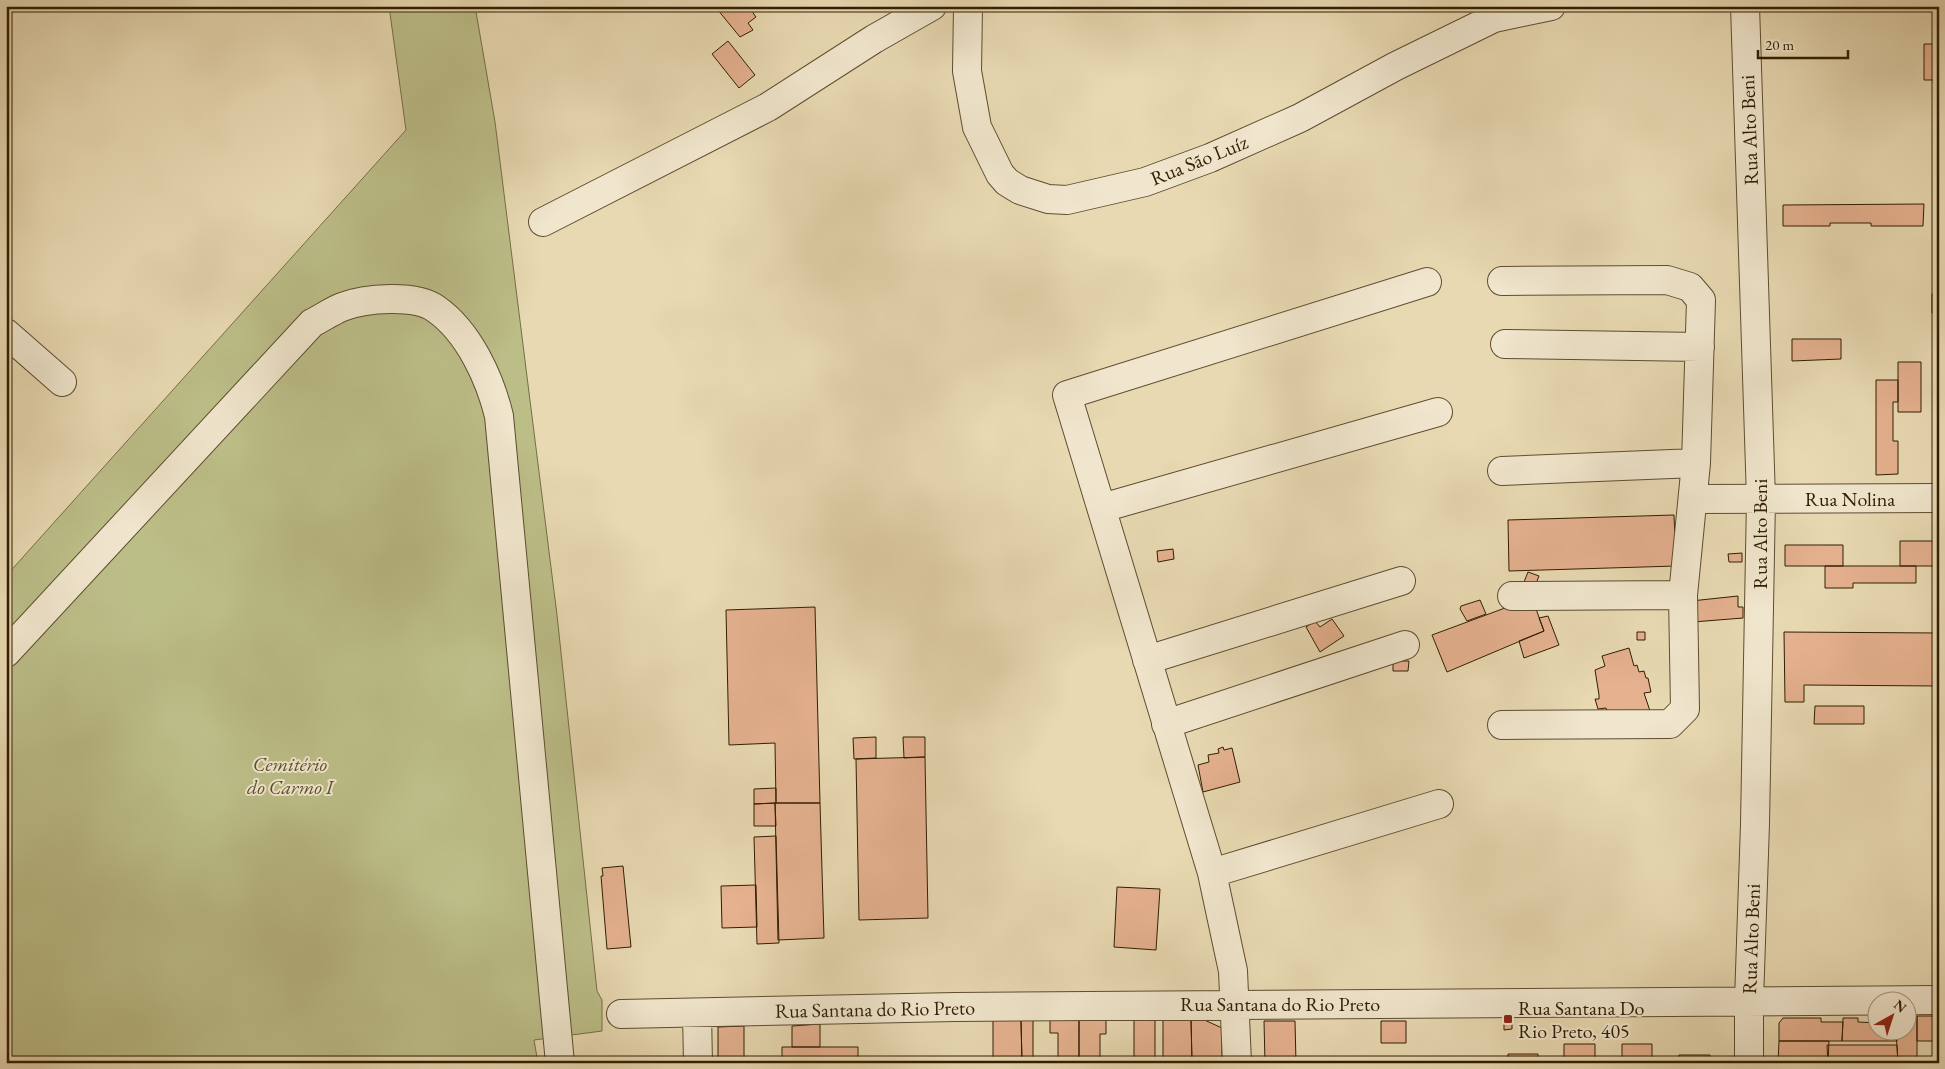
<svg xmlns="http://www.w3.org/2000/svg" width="1945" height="1069" font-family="'EB Garamond',serif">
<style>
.green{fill:#bcbe88;stroke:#766e46}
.building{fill:#e5b18f;stroke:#301e03}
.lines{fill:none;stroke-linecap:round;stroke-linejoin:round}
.minor-casing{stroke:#5e4d2f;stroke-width:30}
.minor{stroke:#f0e6cd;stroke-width:28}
.poi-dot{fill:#8f2418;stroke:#f0e6cd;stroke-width:2}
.labels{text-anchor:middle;stroke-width:4;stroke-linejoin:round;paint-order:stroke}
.street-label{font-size:20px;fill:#301e03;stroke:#f0e6cd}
.park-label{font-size:20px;font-style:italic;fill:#5a4e2b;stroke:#f0e6cd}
.poi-label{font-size:20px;fill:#301e03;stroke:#f0e6cd;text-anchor:start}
</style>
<rect width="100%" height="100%" fill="#e8d9b2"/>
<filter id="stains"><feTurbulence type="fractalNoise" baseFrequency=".004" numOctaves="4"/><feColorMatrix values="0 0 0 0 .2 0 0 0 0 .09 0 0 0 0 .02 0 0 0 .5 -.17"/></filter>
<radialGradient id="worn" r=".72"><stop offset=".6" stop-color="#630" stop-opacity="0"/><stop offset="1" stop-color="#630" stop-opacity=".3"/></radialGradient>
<!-- green -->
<path class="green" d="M389,6H475L495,122L557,615L597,991L602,1000V1031L534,1040L538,1063H6V576L406,130Z"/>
<!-- building -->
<path class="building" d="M720,6H748L756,17L748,23L753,30L740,37L717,9Z
M728,41L755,75L739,88L712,54Z
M1924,44H1939V83H1933V80H1924Z
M1924,204L1923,226H1871V223H1830V226H1783V205Z
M1932,294H1939V314L1932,313Z
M1792,339H1841V359L1792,361Z
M1898,362H1921V412H1898Z
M1876,380H1898V402H1893V441H1898V474L1876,475Z
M1674,515L1676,566L1509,571L1508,520Z
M1900,541H1939V566H1900Z
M1785,545H1843V566H1785Z
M1173,549L1174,559L1158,562L1157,551Z
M1742,553V562H1729L1728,554Z
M1825,566H1916V583H1853V588H1825Z
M1528,572L1539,576L1533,591L1522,587Z
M1738,596V607H1743V618L1693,622L1691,601Z
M1532,598L1544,631L1447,672L1432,635Z
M1480,600L1486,614L1467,621L1460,609L1461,606Z
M815,607L820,803H776L775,743L729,745L726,610Z
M1548,616L1559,645L1524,658L1519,641L1544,631L1539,618Z
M1332,619L1344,636L1320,652L1306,627L1315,621L1320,627Z
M1637,632H1645V640H1637Z
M1784,632L1939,633V686L1804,685V702H1785Z
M1629,648L1634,666L1637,665L1639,672L1644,671L1646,678H1648L1651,692L1644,693L1652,717L1607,711L1606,708L1598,709L1595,699H1599V695L1595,670L1605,666L1602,656Z
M1393,661H1409L1408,671H1393Z
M1815,706H1864V724H1814Z
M876,737V758L854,759L853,738Z
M903,737H925V757L904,758Z
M1223,747L1224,750L1232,748L1240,782L1203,792L1198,765L1209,762L1208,755L1219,753L1218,749Z
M925,757L928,918L859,920L856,759Z
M776,788V803L754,804V789Z
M775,803H820L824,938L778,940Z
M775,803L776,826H754V804Z
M776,836L779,943L757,944L754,837Z
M623,866L631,947L607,949L601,876H603L602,868Z
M756,885L757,927L722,928L721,886Z
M1117,887L1160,889L1156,950L1114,947Z
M1908,1016H1917V1063H1898L1896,1032H1908Z
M1917,1016H1939V1041H1917Z
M1155,1017V1063H1134V1018Z
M1163,1017L1191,1018L1192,1063H1163Z
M1079,1018H1106V1034H1100V1063H1079Z
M1079,1018V1063H1050V1058H1058V1033H1050V1019Z
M1191,1018H1200L1222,1028V1063H1192Z
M1783,1018H1821V1022H1843L1842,1041H1779V1023Z
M1843,1018H1858V1022L1878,1023V1032H1896L1897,1041H1842Z
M1033,1019V1063H1022L1021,1020Z
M993,1020H1021L1022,1063H993Z
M1264,1021H1295L1296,1063H1265Z
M1381,1021H1406V1043H1381Z
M1504,1021H1512V1029L1504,1030Z
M820,1024V1047H792V1026Z
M744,1026V1063H718V1027Z
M1779,1041H1829L1828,1063H1778Z
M1564,1044H1595V1063H1564Z
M1622,1044H1652V1063H1622Z
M1827,1045H1897L1898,1063H1828Z
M782,1047H858V1063H782Z
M1508,1054H1538V1063H1508Z
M1679,1055H1710V1063H1679Z"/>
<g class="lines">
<defs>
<path id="minor" d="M968,6L967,71L977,127L1000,174L1007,182L1020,190L1048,199L1067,200L1145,182L1210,158L1300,118L1396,66L1494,18L1551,6
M1745,6L1761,499L1755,824L1749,1001V1063
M543,222L768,107L874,39L932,6
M6,333L62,382
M1505,344L1700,347
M1502,471L1696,463
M1693,499L1939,498
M1102,508L1438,412
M1512,596L1683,595
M6,653L312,323C322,318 332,311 342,307C365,298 416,294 436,309C469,332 490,379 499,416L560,1063
M1147,660L1401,581
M1166,724L1405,645
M1502,725L1670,724L1685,709L1683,595L1696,463L1701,300L1690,287L1667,280L1502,281
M1212,873L1439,804
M697,1013L698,1063
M621,1014L955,1007L1939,1000
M1237,1063L1233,971L1212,873L1067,395L1427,282"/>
</defs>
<!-- minor casing -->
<use href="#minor" class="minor-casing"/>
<!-- minor -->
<use href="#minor" class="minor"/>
</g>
<!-- markers -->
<rect class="poi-dot" x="1503" y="1014" width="10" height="10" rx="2.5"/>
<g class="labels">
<!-- street labels -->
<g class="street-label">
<text transform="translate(1749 130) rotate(-92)" y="7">Rua Alto Beni</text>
<text transform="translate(1199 160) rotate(-22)" y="7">Rua São Luíz</text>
<text x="1850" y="506">Rua Nolina</text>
<text transform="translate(1760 534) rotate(-90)" y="7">Rua Alto Beni</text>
<text transform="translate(1751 939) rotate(-88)" y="7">Rua Alto Beni</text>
<text x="1280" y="1011">Rua Santana do Rio Preto</text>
<text transform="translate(875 1009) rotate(-1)" y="7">Rua Santana do Rio Preto</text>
</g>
<!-- park labels -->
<g class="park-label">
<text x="290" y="771">Cemitério<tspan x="290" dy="23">do Carmo I</tspan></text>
</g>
<!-- poi labels -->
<g class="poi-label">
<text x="1518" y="1015">Rua Santana Do<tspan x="1518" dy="23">Rio Preto, 405</tspan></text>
</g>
</g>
<!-- margin -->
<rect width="1945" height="1069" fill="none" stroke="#e8d9b2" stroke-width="25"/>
<rect x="8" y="8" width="1930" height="1054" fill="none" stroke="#301e03" stroke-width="2.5"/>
<rect x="12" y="12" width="1920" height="1044" fill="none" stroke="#301e03"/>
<!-- north arrow -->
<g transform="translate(1892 1016) rotate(39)"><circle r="24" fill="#f0e6cd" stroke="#a3967c"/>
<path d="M0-4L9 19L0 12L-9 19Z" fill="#8f2418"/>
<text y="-8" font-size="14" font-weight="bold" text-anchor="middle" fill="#301e03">N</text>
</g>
<!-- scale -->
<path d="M1758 50v8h90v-8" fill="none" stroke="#301e03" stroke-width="2.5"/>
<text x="1765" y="50" font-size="15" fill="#301e03" stroke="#f0e6cd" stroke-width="4" paint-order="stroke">20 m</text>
<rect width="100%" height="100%" filter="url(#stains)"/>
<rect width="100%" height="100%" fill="url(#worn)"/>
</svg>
